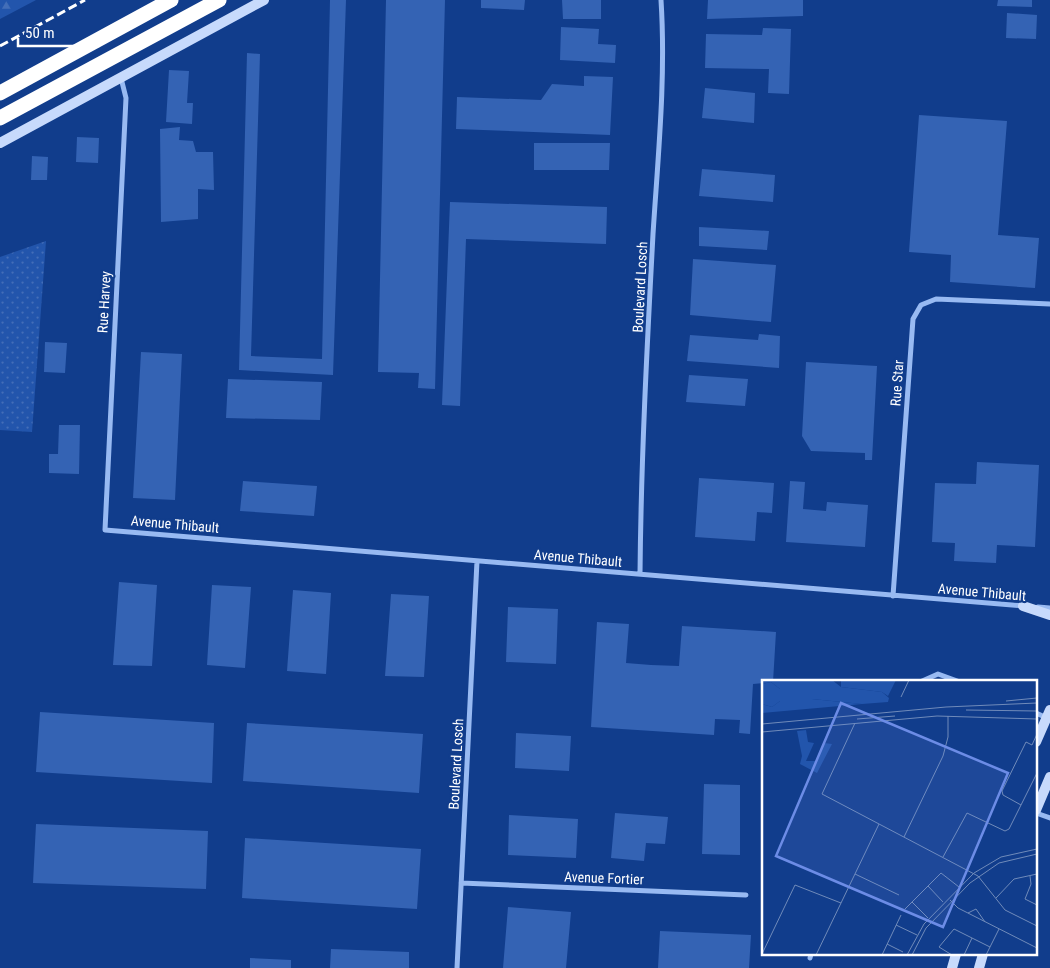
<svg xmlns="http://www.w3.org/2000/svg" width="1050" height="968" font-family="'Roboto Condensed',sans-serif">
<style>
.grass{fill:url(#grass-dots)}
.forest{fill:url(#forest-firs)}
.building{fill:#3463b4}
.lines{fill:none;stroke-linecap:round;stroke-linejoin:round}
.street{stroke:#98baf2;stroke-width:5}
.secondary{stroke:#c7dafc;stroke-width:10}
.highway{stroke:#fff;stroke-width:15}
.rail{stroke:#fff;stroke-width:3;stroke-dasharray:9 4;stroke-linecap:butt}
.labels{text-anchor:middle;stroke-width:4.5;stroke-linejoin:round;paint-order:stroke}
.street-label{font-size:14px;fill:#fff;stroke:#113d8c}
.inset-road{fill:none;stroke:#708bba;stroke-width:1}
.view{fill:#6c8ce6;fill-opacity:0.15;stroke:#6c8ce6;stroke-width:2.5}
.inset-edge{fill:none;stroke:#fff;stroke-width:2.5}
</style>
<defs>
<pattern id="grass-dots" width="8" height="8" patternUnits="userSpaceOnUse" patternTransform="scale(1.25)"><rect width="8" height="8" fill="#2255ac"/><path d="M2 2h.1M6 6h.1" fill="none" stroke="#436eb8" stroke-width="1.8" stroke-linecap="round"/></pattern>
<pattern id="forest-firs" width="22" height="20" patternUnits="userSpaceOnUse" patternTransform="scale(1.25)"><rect width="22" height="20" fill="#2255ac"/><path d="M5 1l3.5 6h-7zM16 11l3.5 6h-7z" fill="#436eb8"/></pattern>
</defs>
<rect width="100%" height="100%" fill="#113d8c"/>
<!-- grass -->
<path class="grass" d="M46,241L32,432L0,430V257Z"/>
<!-- forest -->
<path class="forest" d="M0,0H36L0,19Z"/>
<!-- building -->
<path class="building" d="M330,0H346L333,375L239,370L247,53L260,54L251,356L322,359Z
M386,0H445L435,389L418,388L419,373L378,372Z
M481,0H525L524,10L481,8Z
M562,0H601V19H563Z
M708,0H803V16L707,19Z
M998,0H1032V7L997,6Z
M1007,13L1037,15L1036,39L1006,38Z
M561,27L599,29L598,44L616,45L615,63L560,60Z
M763,28L791,29L789,94L768,93L769,69L705,68L706,34L762,35Z
M169,70L189,71L187,103H193L192,124L166,122Z
M584,76L613,77L610,135L456,129L457,97L541,100L552,84L584,86Z
M705,88L755,93L754,123L702,118Z
M919,115L1007,121L998,235L1039,238L1035,288L950,282L951,255L909,252Z
M180,127L179,140L193,141L196,152H213L214,190L198,189V219L161,222L160,129Z
M77,137L99,138L98,163L76,162Z
M534,143H610L609,170H534Z
M32,156L48,157L47,180H31Z
M702,169L775,175L773,202L699,196Z
M450,202L607,207L606,244L466,239L460,406L442,405Z
M699,227L769,231L767,250L699,246Z
M693,259L776,265L771,322L690,315Z
M759,334L780,336L779,368L687,361L690,335L758,340Z
M45,342L67,343L65,373L44,372Z
M141,352L182,354L175,500L133,498Z
M806,362L877,366L872,460H865V453L811,451L802,436Z
M689,375L748,379L745,406L686,402Z
M228,379L322,382L320,420L226,418Z
M59,425H80L79,474L49,473V454H58Z
M977,462L1039,465L1035,547L997,545L996,563L954,561L955,543L932,542L935,483L976,484Z
M699,478L774,483L772,513L757,512L755,541L695,537Z
M243,481L317,486L314,516L240,511Z
M790,481L805,482L803,509L826,511L827,502L868,505L865,547L786,542Z
M119,582L157,585L152,666L113,665Z
M212,585L251,587L245,668L207,665Z
M293,590L331,593L326,674L287,671Z
M391,594L429,596L424,677L385,676Z
M508,607L558,609L556,664L506,662Z
M597,622L629,624L626,663L651,665L679,666L682,626L776,632L773,682L753,684L750,734L739,733L740,720L715,719L714,735L591,727Z
M40,712L214,723L212,783L36,772Z
M247,723L423,734L419,793L243,781Z
M516,733L571,736L569,771L515,768Z
M704,784L740,785V855L702,854Z
M615,813L668,817L665,844L646,843L644,861L611,858Z
M509,815L578,819L576,858L508,855Z
M36,824L208,831L206,889L33,883Z
M245,838L421,849L417,909L242,898Z
M508,907L571,912L566,968H503Z
M660,931L751,935L749,968H658Z
M331,949L409,952V968H330Z
M250,958L291,960V968H250Z"/>
<g class="lines">
<!-- street -->
<path class="street" d="M121,78L126,98L105,530L1025,606
M640,574C641,461 647,347 653,234C658,156 666,78 661,0
M893,596L913,319L921,305L936,299L1050,304
M1038,607L1050,608
M920,682L938,674L960,682
M1036,713L1047,718
M1036,813L1050,818
M461,883L746,895
M810,958L811,954
M457,968L477,561"/>
<!-- secondary -->
<path class="secondary" d="M0,143L264,0
M1023,606L1050,615
M1036,742L1050,710
M1036,810L1050,777
M952,968L956,954
M979,968L983,954"/>
<!-- highway -->
<path class="highway" d="M0,93L171,0
M0,118L219,0"/>
<!-- rail -->
<path class="rail" d="M0,46L85,0"/>
</g>
<g class="labels">
<!-- street labels -->
<g class="street-label">
<text transform="translate(640 287) rotate(-87)" y="5">Boulevard Losch</text>
<text transform="translate(104 302) rotate(-87)" y="5">Rue Harvey</text>
<text transform="translate(897 383) rotate(-86)" y="5">Rue Star</text>
<text transform="translate(175 524) rotate(5)" y="5">Avenue Thibault</text>
<text transform="translate(578 558) rotate(5)" y="5">Avenue Thibault</text>
<text transform="translate(982 592) rotate(5)" y="5">Avenue Thibault</text>
<text transform="translate(456 764) rotate(-87)" y="5">Boulevard Losch</text>
<text transform="translate(604 878) rotate(2)" y="5">Avenue Fortier</text>
</g>
</g>
<!-- overview -->
<g transform="translate(762 680)">
<rect width="275" height="275" fill="#113d8c"/>
<path d="M79,0H134L126,16L120,12L79,7ZM44,50L46,62L52,63L44,81H54L62,63L70,64L55,93L38,84L40,76L35,51Z" fill="#2255ac"/>
<path d="M0,0H60L53,1L50,19L100,24L0,33V24L10,27L18,21V9L9,2L0,4Z" fill="#2255ac"/>
<path d="M70,0L79,7L120,12L127,18L126,22L100,24L50,19L46,14V8L53,1ZM9,2L18,9V21L10,27L0,24V4Z" fill="#2255ac"/>
<path class="inset-road" d="M139,17L147,0M244,21L275,18M204,30L275,31M95,39L133,36M93,43L60,114L216,196L243,230L275,246M0,44L184,27L275,23M0,52L175,36L275,39M259,125L241,115L240,111L264,62L270,65L275,54M142,157L181,76L186,57V36M181,177L205,133L243,151L247,149L275,93M93,194L137,215M268,196L269,204L263,219L275,225M166,206L181,222M234,218L252,199L275,194M188,220L196,228L275,268M150,222L166,238M143,229L179,193L197,207M206,233L214,229L223,242M134,245L155,255M125,264L141,272M0,274L33,205L79,223M54,275L117,144M120,275L139,235M145,275L162,244L212,193L239,177L275,169M150,275L164,248L208,203L237,183L275,174M190,275L177,267L192,249L228,267M202,275L210,258M224,275L237,249"/>
<path class="view" d="M79,23L246,93L181,247L14,176Z"/>
<rect width="275" height="275" class="inset-edge"/>
</g>
<!-- scale -->
<path d="M18 38v8h80v-8" fill="none" stroke="#ffffff" stroke-width="2.5"/>
<text x="25" y="38" font-size="15" fill="#ffffff" stroke="#113d8c" stroke-width="4" paint-order="stroke">50 m</text>
</svg>
